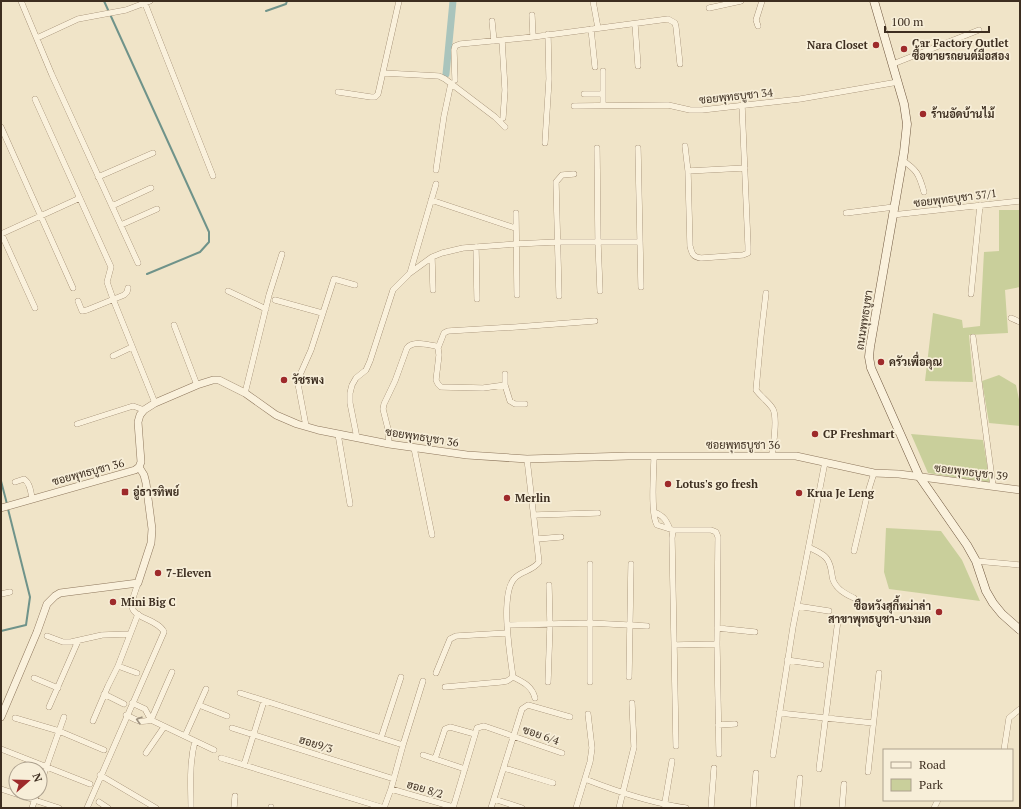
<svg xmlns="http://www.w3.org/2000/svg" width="1021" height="809" font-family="'PT Serif',Sarabun,serif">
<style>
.green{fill:#c9cf9b}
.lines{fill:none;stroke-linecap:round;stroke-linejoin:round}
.stream{stroke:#6f938a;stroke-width:2}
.canal{stroke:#a9c4bc;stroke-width:7}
.minor-casing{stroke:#8d765c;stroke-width:6}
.tertiary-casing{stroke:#8d765c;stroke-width:8}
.secondary-casing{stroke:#6f573f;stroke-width:9}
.minor{stroke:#faf1dc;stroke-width:5.5}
.tertiary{stroke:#faf1dc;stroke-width:7}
.secondary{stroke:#faf1dc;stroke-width:8}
.oneway{stroke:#9c907e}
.poi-dot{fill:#9e2a2b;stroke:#f7eed8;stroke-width:1.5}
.labels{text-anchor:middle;stroke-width:3.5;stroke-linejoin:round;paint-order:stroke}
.poi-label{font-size:11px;font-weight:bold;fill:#3d2e20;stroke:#f7eed8;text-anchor:start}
.street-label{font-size:11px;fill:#3d2e20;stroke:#f7eed8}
</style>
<rect width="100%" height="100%" fill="#f0e4c8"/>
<!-- green -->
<path class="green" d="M999,210H1020V287L1005,290L1008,333L969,335L973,382L925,381L933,313L962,320L963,328L980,326L984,252L999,251Z
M999,375L1016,385L1020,404V426L989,423L982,381Z
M911,434L983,440L990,483L928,473Z
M886,528L941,531L962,560L980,601L889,589L884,572Z"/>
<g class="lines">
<!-- stream -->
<path class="stream" d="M104,1L209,232V242L200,252L147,274
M266,11L286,4L287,1
M1,481L7,504
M1,631L26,625L30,597L8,509"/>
<!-- canal -->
<path class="canal" d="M446,74L453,1"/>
<defs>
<path id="minor" d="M21,1L52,75L138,263
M144,1L213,176
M593,1L598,28
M709,8L741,1
M532,15L533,37
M492,21L494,41
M635,24L638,66
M758,26L756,20L762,1
M591,29L595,67
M37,38L78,19L126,10L150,1
M502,40L505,90L503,118
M893,64L979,30
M603,71V105
M383,73L439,76L445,79L495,117L505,127
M455,80L454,50L455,46L460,44L533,37L668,19L675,23L676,27L680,64
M338,92L371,97H375L378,94L399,1
M584,94H603
M35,99L111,267L107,282L113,299L155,403
M574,106L668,105L690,110H702L800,99L898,82
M1,127L73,288
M545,143L549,79L548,34
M685,146L688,171L690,246C692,254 693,257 701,258L743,255L748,253V246L742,105
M597,148L598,242L600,291
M638,148L641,287
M902,160C917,170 919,174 924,192
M436,170L444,116L451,83
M688,171L745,168
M98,177L153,153
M431,200L515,228
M112,206L151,188
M516,213L517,295
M846,213L894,207
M892,215L1020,201
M121,225L157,209
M1,233L35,308
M1,234L80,198
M476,247L477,299
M432,257L433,290
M410,273L436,184
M228,291L266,309
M766,293L761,336L756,390C761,397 769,402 773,409C778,419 773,445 772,456
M971,294L980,205
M559,296L556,182L562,175L574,174
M275,300L322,313
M78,301L82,311L87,310L124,295L127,292L128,288
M1011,318L1020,322
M174,325L197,385
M973,337L993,486
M113,356L132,347
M505,374V385L483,388L441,387L438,384L436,380L439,355L438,348L444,333L448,331L516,327L595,321
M505,385L510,401L515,404H525
M245,393L269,295L282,254
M77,424L133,406L144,410
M306,426L298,384L299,377L311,350L334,279L355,285
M338,434L350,504
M357,438L350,403V393L352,385L356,378L366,370L370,361L393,290L410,273L432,257L442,253L463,248L515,244L557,242H640
M389,444L388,429L383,409L384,404L395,381L407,348C413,340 428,345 436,346L438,348
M414,448L432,535
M654,456C654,472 650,513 657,525L673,530H711L716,532L718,537L717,644L719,754
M15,482L24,479C30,483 31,492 32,498
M654,512C664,516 666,520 670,529
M534,515L598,513
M673,530L672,538L676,746
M537,539L561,537
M809,547C815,551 823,553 827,559C832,566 831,573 833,580C837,590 846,594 854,598
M854,551L868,492L874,473
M976,561L1020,565
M590,564V682
M1,594L10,592
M797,606L829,611
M507,625L590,623L647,626
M717,628L755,632
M47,636L63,642H71L102,635L130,634
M674,645L717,644
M787,660L821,665
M118,666L137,673
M436,673L450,639L456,636L507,633
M513,677C523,682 532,686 535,698
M629,677L631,564
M34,678L58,688
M548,682L550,625L549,585
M445,687L501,682L507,681L513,677C510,656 500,595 514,579C520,571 533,571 539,562L527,459
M240,693L403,745
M104,694L124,704
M132,703L145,709L151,720L214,750
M199,705L227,716
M49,707L78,641
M779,713L873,723
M126,715C137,720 139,723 151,720
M15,718L59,731L104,750
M151,720L172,672
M93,721L108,686L118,666L138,614
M718,725L735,724
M232,728L394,779
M185,736L206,689
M381,738L401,677
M1,749L90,784
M1004,750L1009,718L1020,709
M146,753L164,727
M423,755L465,769
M773,755L793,627L825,462
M221,758L384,808
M435,759L445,729L450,727L475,734
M244,765L264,701
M504,768L553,783
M819,769L838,620
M868,772L879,673
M100,775L156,808
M585,779C618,792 651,803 686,808
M40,785L64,717
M1,789L59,808
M391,789L453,807
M494,799L522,808
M99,802L108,808
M32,808L37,793
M87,808L164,632C158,619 131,618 132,605C132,598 136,590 138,583
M191,808C191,786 189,763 195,741
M234,808L235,796
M271,808V807
M384,808L391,789L403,745L423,681
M453,808L477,728L484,726L562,753
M491,808L522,709L528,705L570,717
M576,808L590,762L592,748L588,714
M619,808L634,747L632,703
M664,808L672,761
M711,808L714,768
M753,808L756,773
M797,808L800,778
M842,808L844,784
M934,808L938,800"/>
<path id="tertiary" d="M1,508L135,470L139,467L141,462L138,422L140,415L144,410L155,403L197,385L213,380H219L245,393L276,415L297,424L318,430L389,444L467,455L527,459L628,456H796L874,473L899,474L1020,490
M1,717L37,632L47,604L55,596L60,593L138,583L151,543L152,529L146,483L144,475L139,467"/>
<path id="secondary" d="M874,1L904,104L907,124L904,152L870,347L869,357L871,368L919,476L967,545L976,561L986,591L993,603L1002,614L1020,630"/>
</defs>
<!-- minor casing -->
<use href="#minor" class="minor-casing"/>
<!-- tertiary casing -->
<use href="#tertiary" class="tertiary-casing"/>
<!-- secondary casing -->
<use href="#secondary" class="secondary-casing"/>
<!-- minor -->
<use href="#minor" class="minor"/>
<!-- tertiary -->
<use href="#tertiary" class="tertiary"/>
<!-- secondary -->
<use href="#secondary" class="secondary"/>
</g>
<!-- one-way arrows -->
<defs><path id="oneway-chevron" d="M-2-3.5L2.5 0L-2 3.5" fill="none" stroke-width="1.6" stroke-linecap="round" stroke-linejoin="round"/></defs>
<use class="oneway" href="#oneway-chevron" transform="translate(139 720) rotate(-164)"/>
<!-- markers -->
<g class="poi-dot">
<circle cx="876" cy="45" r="4"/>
<circle cx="904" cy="49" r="4"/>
<circle cx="923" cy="114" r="4"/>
<circle cx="881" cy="362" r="4"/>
<circle cx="284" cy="380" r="4"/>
<circle cx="815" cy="434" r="4"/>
<circle cx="668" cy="484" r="4"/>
<rect x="121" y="488" width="8" height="8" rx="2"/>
<circle cx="799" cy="493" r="4"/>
<circle cx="507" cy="498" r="4"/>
<circle cx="158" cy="573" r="4"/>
<circle cx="113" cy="602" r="4"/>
<circle cx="939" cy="612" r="4"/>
</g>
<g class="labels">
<!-- poi labels -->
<g class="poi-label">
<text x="912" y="47">Car Factory Outlet<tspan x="912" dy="13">ซื้อขายรถยนต์มือสอง</tspan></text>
<text x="868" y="49" text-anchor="end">Nara Closet</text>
<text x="931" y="118">ร้านอัดบ้านไม้</text>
<text x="889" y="366">ครัวเพื่อคุณ</text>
<text x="292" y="384">วัชรพง</text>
<text x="823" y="438">CP Freshmart</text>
<text x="676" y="488">Lotus's go fresh</text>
<text x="133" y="496">อู่ธารทิพย์</text>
<text x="807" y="497">Krua Je Leng</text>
<text x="515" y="502">Merlin</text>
<text x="166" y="577">7-Eleven</text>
<text x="121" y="606">Mini Big C</text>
<text x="931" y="610" text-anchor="end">ซือหวังสุกี้หม่าล่า<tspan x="931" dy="13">สาขาพุทธบูชา-บางมด</tspan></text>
</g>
<!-- street labels -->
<g class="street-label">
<text transform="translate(736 96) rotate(-6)" y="4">ซอยพุทธบูชา 34</text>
<text transform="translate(955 198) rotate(-7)" y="4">ซอยพุทธบูชา 37/1</text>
<text transform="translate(864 320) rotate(-81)" y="4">ถนนพุทธบูชา</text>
<text transform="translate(422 437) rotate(9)" y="4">ซอยพุทธบูชา 36</text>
<text x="743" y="449">ซอยพุทธบูชา 36</text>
<text transform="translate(88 472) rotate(-15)" y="4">ซอยพุทธบูชา 36</text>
<text transform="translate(971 472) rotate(7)" y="4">ซอยพุทธบูชา 39</text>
<text transform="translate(541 735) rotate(19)" y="4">ซอย 6/4</text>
<text transform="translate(316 744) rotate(17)" y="4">ฮอย9/3</text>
<text transform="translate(425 789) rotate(17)" y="4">ฮอย 8/2</text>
</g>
</g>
<!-- border -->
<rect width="1021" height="809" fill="none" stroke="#3d2e20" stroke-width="4"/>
<!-- legend -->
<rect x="883" y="749" width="130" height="52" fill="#f7eed8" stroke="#ada18e"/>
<rect x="891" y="762" width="20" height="6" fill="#faf1dc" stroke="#ada18e"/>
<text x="919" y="769" font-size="12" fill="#3d2e20">Road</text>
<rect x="891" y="779" width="20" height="12" fill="#c9cf9b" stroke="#ada18e"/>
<text x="919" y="789" font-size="12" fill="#3d2e20">Park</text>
<!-- north arrow -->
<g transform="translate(28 781) rotate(70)"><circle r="19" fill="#f7eed8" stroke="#ada18e"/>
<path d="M0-3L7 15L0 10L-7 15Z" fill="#9e2a2b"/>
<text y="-6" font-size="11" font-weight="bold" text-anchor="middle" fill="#3d2e20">N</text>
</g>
<!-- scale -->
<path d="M885 26v6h104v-6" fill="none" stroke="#3d2e20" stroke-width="2"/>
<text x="891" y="26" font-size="12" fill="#3d2e20" stroke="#f7eed8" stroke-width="3" paint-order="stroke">100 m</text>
</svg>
